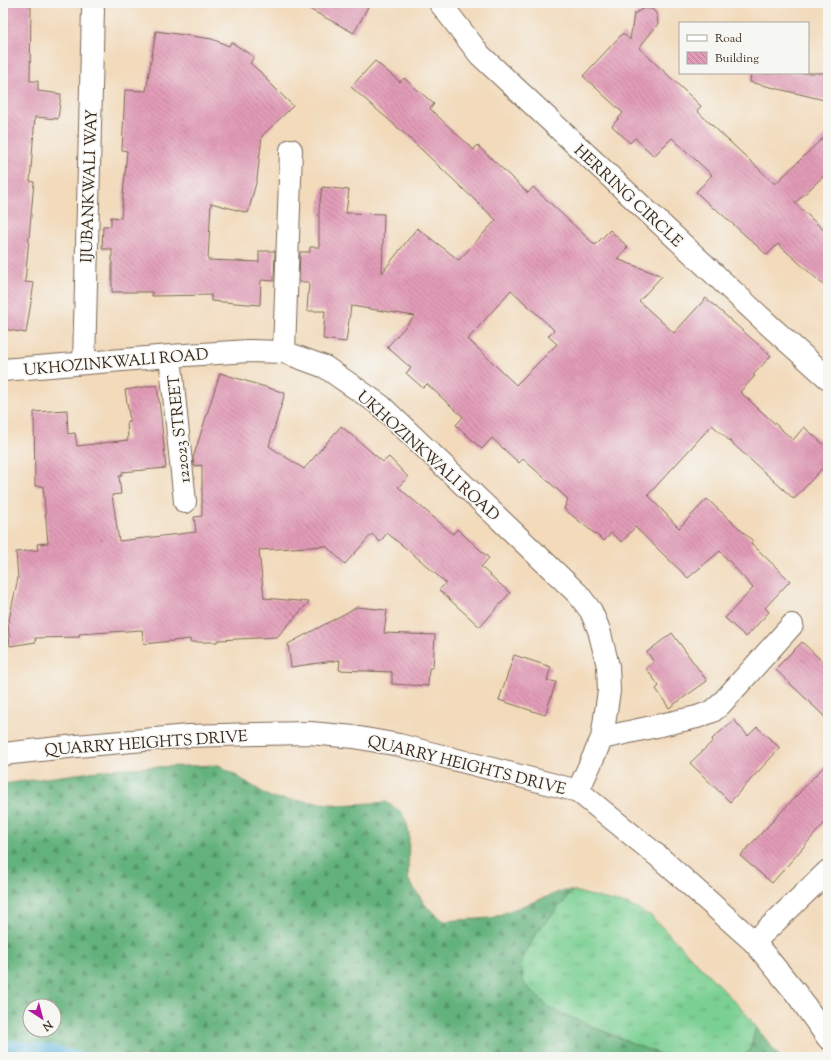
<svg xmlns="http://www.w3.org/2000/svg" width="831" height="1060" font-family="'Sorts Mill Goudy',serif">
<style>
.grass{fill:url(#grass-tufts);stroke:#5a7d58}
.forest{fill:url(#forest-firs);stroke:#4f6e4e;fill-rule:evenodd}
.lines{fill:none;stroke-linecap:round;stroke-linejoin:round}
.stream{stroke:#65b9e1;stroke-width:9}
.building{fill:url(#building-back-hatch);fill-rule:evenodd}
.minor-casing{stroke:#7b6855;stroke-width:24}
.minor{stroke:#fff;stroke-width:22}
.labels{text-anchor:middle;stroke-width:3;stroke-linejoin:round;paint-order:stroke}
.street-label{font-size:16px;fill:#3b2a1e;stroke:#f6f6f2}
</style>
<defs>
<pattern id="grass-tufts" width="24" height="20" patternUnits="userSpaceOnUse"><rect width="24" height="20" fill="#7ad093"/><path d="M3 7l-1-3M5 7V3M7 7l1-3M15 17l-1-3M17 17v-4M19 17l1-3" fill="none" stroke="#65a977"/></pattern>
<pattern id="forest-firs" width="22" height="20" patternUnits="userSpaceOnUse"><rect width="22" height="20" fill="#63b27d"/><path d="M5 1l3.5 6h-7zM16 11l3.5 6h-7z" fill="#539166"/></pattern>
<pattern id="building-back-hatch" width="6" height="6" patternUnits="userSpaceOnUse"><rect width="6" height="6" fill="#e29cb7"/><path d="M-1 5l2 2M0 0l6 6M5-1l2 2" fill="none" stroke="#b87f94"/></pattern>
</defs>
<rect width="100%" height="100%" fill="#f6f6f2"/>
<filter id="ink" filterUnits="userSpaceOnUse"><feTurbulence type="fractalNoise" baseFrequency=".025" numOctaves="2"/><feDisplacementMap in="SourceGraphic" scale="8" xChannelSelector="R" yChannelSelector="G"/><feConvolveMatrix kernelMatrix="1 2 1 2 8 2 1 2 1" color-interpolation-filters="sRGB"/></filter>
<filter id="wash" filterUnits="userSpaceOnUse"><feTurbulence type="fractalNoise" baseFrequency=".012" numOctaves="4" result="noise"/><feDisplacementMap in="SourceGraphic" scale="16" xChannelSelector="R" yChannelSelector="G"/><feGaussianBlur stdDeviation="0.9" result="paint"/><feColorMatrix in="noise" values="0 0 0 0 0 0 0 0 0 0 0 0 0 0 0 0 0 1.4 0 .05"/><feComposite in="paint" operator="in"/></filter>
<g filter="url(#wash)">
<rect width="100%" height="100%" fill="#f2dabb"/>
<!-- grass -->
<path class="grass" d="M573,891L629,905L651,916L741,1008L756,1027L750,1050L743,1057H670L646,1049L551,1009L524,984L521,963L535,934Z"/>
<!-- forest -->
<path class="forest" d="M219,765L272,798L341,805L386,802L401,812L406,821L409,833L408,879L426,906L444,921L491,918L562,891H573L535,934L521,963L524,984L551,1009L646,1049L670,1057H3V784L120,768ZM30,1006H54V1030H30Z
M756,1027L780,1057H743L750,1050Z"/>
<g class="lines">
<!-- stream -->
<path class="stream" d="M3,1044L52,1049L82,1057"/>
</g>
<g id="blocks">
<!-- building -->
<path class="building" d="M3,3H31L30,81H38V91L61,94L58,119L35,117L30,181L34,182L25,282L34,283L26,333L3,329V133L6,134V42H3Z
M298,3H370L354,33Z
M644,8L652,9L655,12L657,15L658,24L639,48L701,106L697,111L775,184L828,133V172L795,203L828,234V289L778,244L767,255L715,208L714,209L696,192L712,175L672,138L654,156L635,138L630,143L612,126L623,113L583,76L623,33L630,40L634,14Z
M156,31L212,39L229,46L231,42L254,57L250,63L267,78L266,79L293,106L262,136L257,179L248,213L211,203L208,260L259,262V251H275L274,281L261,280L260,305L211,301V295L152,296V292H112V249H102L103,226H111V217L121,218L127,151L122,150L125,90L146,91Z
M375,61L400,82L404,78L434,104L430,109L474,150L477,145L528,193L533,187L595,245L610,230L628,247L617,259L662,276L639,301L674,333L706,298L771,356L753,375L755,376L740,392L793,440L804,427L828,448V462L794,499L712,425L648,495L679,528L707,499L753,541L751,543L790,581L765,608L769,612L746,637L725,618L753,588L720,551L688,578L635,527L622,542L611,533L604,541L564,509L568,499L523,459L519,463L492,438L482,449L456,425L463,417L427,384L423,388L406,373L411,368L387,347L415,316L351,306L346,342L323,339L325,311H307L309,282H299L300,252H310V247H319V209L322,187L349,190L346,213L384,214L382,273L417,228L459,260L496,220L405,134L351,87ZM511,290L554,330L548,336L557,344L516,385L468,339Z
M751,73H828V85L824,100L750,82Z
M220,373L285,393L269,446L304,469L341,426L383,462L389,457L408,477L398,487L453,534L457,529L489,558L481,567L510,593L480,627L439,590L446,583L419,559L387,533L380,542L372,534L345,564L326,546L259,550L264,598L309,602L277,637L218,640L217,642H190V639L144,644L142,630L79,634L80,637L35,638L36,642L10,646L8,624L18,578L16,552L38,550L37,544L48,543L43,486H35L34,412L67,410L68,434L75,433L77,446L128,440L127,421H130L125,390L157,385L161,417L166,468L122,472V476H119L121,494L112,495L119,541L196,532L194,517L202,516V465L194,466L193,458Z
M357,607L387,610L384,633L435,635L433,668H429L428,686L392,684V672L339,670L340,660L291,667L288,644Z
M672,633L707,681L669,708L656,689L659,686L646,668L654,662L647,652Z
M802,642L828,667V720L775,669Z
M514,655L551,667L547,680L556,682L545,715L499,700Z
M734,720L748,736L757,727L780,748L730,802L690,763L713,741L712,739Z
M828,762V819L772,883L740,856Z"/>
</g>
</g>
<g filter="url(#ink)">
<use href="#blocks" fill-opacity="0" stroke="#7b6855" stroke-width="1"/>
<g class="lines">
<defs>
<path id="minor" d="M440,3L480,55L770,326L828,378
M284,352L291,150
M170,356L185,502
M84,363L93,9
M3,370L170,356L249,351L284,352L325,367L380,405L578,594L591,611L599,630L608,666L609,691L602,738L578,791
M602,738L697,717L713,711L720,705L792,625
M3,754L77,746L188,736L257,734L310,733L354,737L399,745L578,791L659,857L754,942L796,993L828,1038
M754,942L828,871"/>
</defs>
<!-- minor casing -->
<use href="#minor" class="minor-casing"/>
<!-- minor -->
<use href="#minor" class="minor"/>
</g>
</g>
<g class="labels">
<!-- street labels -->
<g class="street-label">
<text transform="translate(88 186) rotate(-88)" y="6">IJUBANKWALI WAY</text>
<text transform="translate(629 195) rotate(43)" y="6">HERRING CIRCLE</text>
<text transform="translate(116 361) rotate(-5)" y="6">UKHOZINKWALI ROAD</text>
<text transform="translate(178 429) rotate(-96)" y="6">122023 STREET</text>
<text transform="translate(429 455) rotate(42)" y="6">UKHOZINKWALI ROAD</text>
<text transform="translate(146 742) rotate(-4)" y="6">QUARRY HEIGHTS DRIVE</text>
<text transform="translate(467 764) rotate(14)" y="6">QUARRY HEIGHTS DRIVE</text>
</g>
</g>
<!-- margin -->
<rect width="831" height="1060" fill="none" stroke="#f6f6f2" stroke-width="16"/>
<!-- legend -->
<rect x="679" y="22" width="130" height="52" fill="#f6f6f2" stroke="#aba49d"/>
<rect x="687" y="35" width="20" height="6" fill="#ffffff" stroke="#aba49d"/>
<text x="715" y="42" font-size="12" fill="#3b2a1e">Road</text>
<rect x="687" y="52" width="20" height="12" fill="url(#building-back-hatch)" stroke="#aba49d"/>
<text x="715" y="62" font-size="12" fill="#3b2a1e">Building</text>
<!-- north arrow -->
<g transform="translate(42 1018) rotate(144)"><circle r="19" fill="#f6f6f2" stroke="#aba49d"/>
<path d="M0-3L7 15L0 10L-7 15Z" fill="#b5179e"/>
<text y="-6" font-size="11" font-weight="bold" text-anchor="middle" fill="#3b2a1e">N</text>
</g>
</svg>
